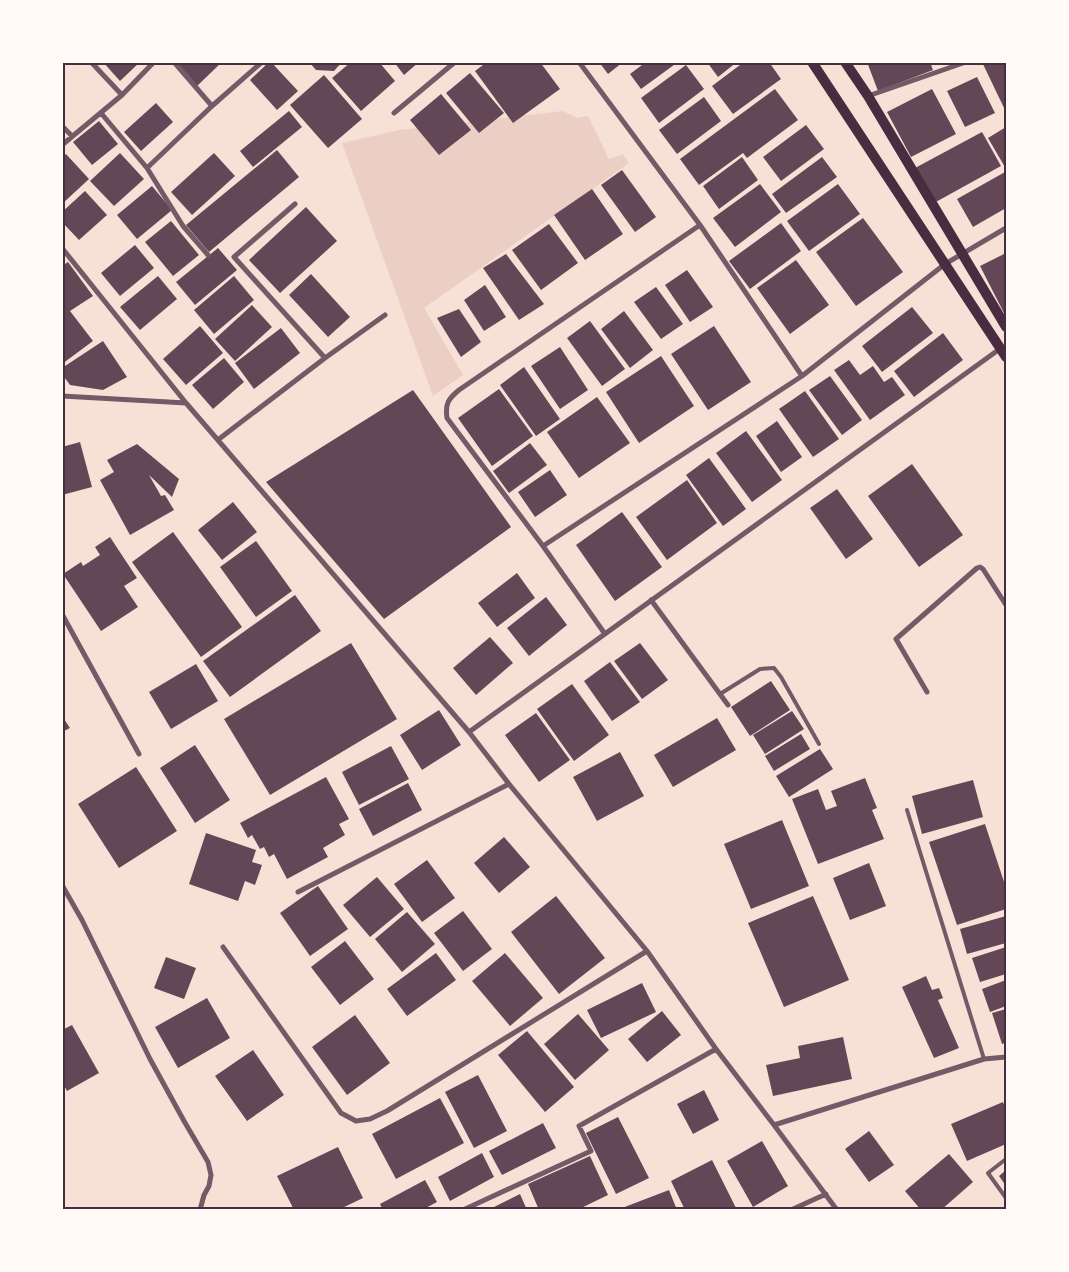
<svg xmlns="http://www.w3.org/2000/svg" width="1069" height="1272" font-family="Quicksand,sans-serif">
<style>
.green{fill:#ebcfc5}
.building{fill:#644757}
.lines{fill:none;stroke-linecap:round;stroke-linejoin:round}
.service{stroke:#755966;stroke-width:4}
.minor{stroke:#755966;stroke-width:5}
.secondary{stroke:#4a2c40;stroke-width:10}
.neatline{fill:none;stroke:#4a2c40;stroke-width:2}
</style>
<rect width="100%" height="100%" fill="#f7e1d7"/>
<!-- green -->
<path class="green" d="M563,111L577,118L588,116L609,159L623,154L629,163L424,308L463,375L433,396L342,143L399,130Z"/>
<!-- building -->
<path class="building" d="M103,62H140L120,81Z
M176,62H222L197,86Z
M269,62H271L298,91L277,110L250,80Z
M309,62H342L334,71L316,70Z
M351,62H379L395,81L361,111L332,78Z
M394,62H419L404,75Z
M487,62H540L560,89L513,123L475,71Z
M599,62H623L608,74Z
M646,62H678L641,89L630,74Z
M707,62H737L718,77Z
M744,62H769L781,79L733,114L712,86Z
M867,62H930L933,70L878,91Z
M982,62H1006V109L1005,110Z
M686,65L704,89L659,123L641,98Z
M470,73L504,113L479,133L446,93Z
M324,75L362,119L328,148L290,105Z
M977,77L995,113L965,127L947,91Z
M775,89L798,120L747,158L743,153L699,185L680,159Z
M932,89L956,134L911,157L887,112Z
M441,94L471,130L439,155L410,120Z
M704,97L721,121L677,154L659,130Z
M156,103L173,122L141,151L124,132Z
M289,111L302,127L253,167L240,151Z
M99,121L118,144L92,165L73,142Z
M806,125L824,149L781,181L763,157Z
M1006,127V169L988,138Z
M982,132L1001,166L934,203L915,168Z
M277,150L299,177L209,252L186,225Z
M120,153L144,179L114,206L90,181Z
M214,153L235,176L192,215L171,192Z
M66,154L89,179L62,204V157Z
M742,157L758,180L719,209L703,186Z
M822,157L837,177L786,213L772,194Z
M622,170L656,217L635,232L601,185Z
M1005,172L1006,176V208L973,227L957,199Z
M760,184L781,212L735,247L713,218Z
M838,184L860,214L809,251L787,221Z
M152,186L172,210L137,239L117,215Z
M592,189L623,234L585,260L554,215Z
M85,191L107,215L79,240L62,222V212Z
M306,207L337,241L280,293L249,260Z
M863,218L903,272L856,306L816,252Z
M171,221L199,255L173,276L145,242Z
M781,223L801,251L750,289L729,261Z
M549,224L578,263L541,290L512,250Z
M135,245L154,268L120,296L101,273Z
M218,248L237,270L195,305L176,282Z
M1006,253V317L980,266Z
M506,254L544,304L519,320L483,268Z
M796,260L829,305L790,334L757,288Z
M68,262L93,296L70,311L93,341L62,364V266Z
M687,270L713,307L690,322L665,285Z
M311,274L350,317L328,337L289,295Z
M158,276L177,299L140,330L120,307Z
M234,276L254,300L214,334L194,310Z
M485,285L506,317L484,331L464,300Z
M656,287L683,324L661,339L634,302Z
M252,305L272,327L235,361L215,339Z
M912,307L933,333L882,372L862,346Z
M459,309L481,342L461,357L437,318Z
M624,311L653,350L630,368L601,329Z
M590,321L625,369L602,386L567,338Z
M200,326L223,353L186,385L163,359Z
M714,326L751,382L708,410L671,354Z
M281,328L300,353L254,389L235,363Z
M943,333L963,360L914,397L894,371Z
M103,341L127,377L103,390L70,385L62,374V368Z
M560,347L588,390L560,409L531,366Z
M661,356L694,406L639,443L606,392Z
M224,358L244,382L213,409L192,385Z
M849,360L860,375L873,366L884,382L892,377L905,395L870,420L834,370Z
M524,367L560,419L536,436L500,385Z
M830,376L862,420L842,435L809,390Z
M499,389L533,436L492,466L458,418Z
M413,390L511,527L384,619L266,482Z
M805,391L839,439L813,457L779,409Z
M597,397L630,443L579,478L547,432Z
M777,421L802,457L781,472L756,436Z
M746,431L782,480L752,502L716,453Z
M80,442L92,487L62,495V447Z
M530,443L547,465L509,493L493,471Z
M137,444L179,479L172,497L149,475L161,496L165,495L174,510L130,535L100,480L114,472L107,460Z
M709,458L746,509L723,526L686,475Z
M912,464L963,535L919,567L868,496Z
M550,470L567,495L535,517L518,492Z
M687,480L717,523L667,560L636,517Z
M837,489L873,539L846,559L810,508Z
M233,502L257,532L222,560L198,530Z
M622,512L662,567L615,601L576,545Z
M173,532L242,627L201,657L132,562Z
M110,537L137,578L124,586L138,607L101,631L63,574L81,562L83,566L100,555L95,547Z
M256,541L292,591L256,617L220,567Z
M517,573L535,598L497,627L478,603Z
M295,595L321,631L230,697L203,661Z
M546,597L567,625L529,656L507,628Z
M490,637L513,663L476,695L453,668Z
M351,643L397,719L270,795L224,719Z
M640,643L668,680L642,699L614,661Z
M610,662L640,702L612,721L584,681Z
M196,664L218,701L171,729L149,692Z
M771,681L790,710L750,736L731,707Z
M572,684L609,735L574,761L537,709Z
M439,710L461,745L422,770L400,735Z
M792,711L804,729L765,754L753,735Z
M536,713L570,760L539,782L505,735Z
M62,716L70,728L62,732Z
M717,718L736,750L673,787L654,755Z
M801,734L810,749L774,771L765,756Z
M195,745L230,800L195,823L160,768Z
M391,746L409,779L359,805L342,772Z
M820,749L833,769L789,797L776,776Z
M620,752L644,796L597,821L573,777Z
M136,767L177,831L119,868L78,804Z
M326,777L349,819L339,824L345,835L323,848L328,857L287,879L274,854L269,857L264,847L260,849L252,835L248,838L240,823Z
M865,778L877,808L872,810L884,839L818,864L792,799L818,789L826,810L837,806L831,791Z
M973,780L983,817L922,834L912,796Z
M408,783L422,810L373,836L359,809Z
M782,820L809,886L751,909L724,844Z
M985,824L1006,888V909L957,925L929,842Z
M206,833L256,850L252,862L262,865L255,885L245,881L238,901L189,884Z
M504,837L530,867L499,893L474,863Z
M427,860L455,898L422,922L394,884Z
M869,863L886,906L850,920L833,878Z
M377,877L404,909L370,937L343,905Z
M318,886L348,929L310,956L280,913Z
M556,896L605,958L559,994L511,932Z
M813,896L849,980L784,1007L748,923Z
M463,911L492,949L463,971L434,933Z
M407,912L435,944L402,972L375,939Z
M1006,916V943L967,954L960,929Z
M345,941L374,979L340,1005L311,967Z
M1006,947V974L980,982L972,958Z
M436,953L456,980L407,1016L387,989Z
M505,953L543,998L510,1026L472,981Z
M166,957L196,968L184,999L154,988Z
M926,976L932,990L939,988L943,998L938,1000L959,1048L934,1058L902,987Z
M1006,980V1006L990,1012L982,989Z
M642,983L656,1012L601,1038L587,1010Z
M207,998L230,1038L178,1068L155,1027Z
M1006,1009V1043L1002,1044L992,1013Z
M662,1011L681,1035L647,1062L628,1039Z
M578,1014L609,1050L575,1080L544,1044Z
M355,1015L390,1063L347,1095L312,1047Z
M72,1025L99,1073L67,1091L62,1082V1030Z
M527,1031L574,1087L545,1112L498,1055Z
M843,1037L852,1079L773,1096L766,1065L800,1058L798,1046Z
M253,1050L284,1095L247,1121L215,1076Z
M478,1075L507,1131L474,1148L445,1092Z
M704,1090L719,1120L693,1134L677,1104Z
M440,1098L464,1143L396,1179L372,1134Z
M1003,1102L1006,1110V1144L967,1161L951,1124Z
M618,1117L649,1178L616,1194L586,1133Z
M543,1123L556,1148L502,1175L489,1151Z
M869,1131L894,1165L869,1182L845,1149Z
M762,1141L788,1186L753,1207L727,1161Z
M338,1147L363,1198L338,1210H294L277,1176Z
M482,1153L494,1177L450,1201L438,1177Z
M949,1154L973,1182L941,1210H921L905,1191Z
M590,1156L608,1195L577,1210H539L528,1184Z
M712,1160L737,1210H685L671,1181Z
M1006,1170V1186L999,1176Z
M425,1180L437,1202L422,1210H383L380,1204Z
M669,1190L677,1210H623L622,1208Z
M520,1194L527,1210H488Z"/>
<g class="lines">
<!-- service -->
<path class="service" d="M720,694L760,669L774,668L781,677L819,744
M907,810L984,1059
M1006,1159L988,1173L1006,1198"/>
<!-- minor -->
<path class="minor" d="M91,62L122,95
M174,62L212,106
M579,62L700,225L802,376
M868,96L966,62
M101,113L147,168L183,226L208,255
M394,113L455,62
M62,126L72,136
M62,145L122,95L154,62
M147,168L212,106L262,62
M295,204L234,257L325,358
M62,248L186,403L469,732L509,784L647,951L716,1049L774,1125L837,1210
M62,396L186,403
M219,439L325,358L385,315
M543,546L802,376L945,264L1006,228
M651,600L728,705
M62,614L139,754
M605,634L543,546L447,418C445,404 448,399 459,390L700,225
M927,692L896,639L977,568L980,567L983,569L1006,605
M469,732L1001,348
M62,885L82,920L150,1059L184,1121L208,1162L211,1175L209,1186L204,1195L200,1210
M298,892L509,784
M223,947L341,1113L356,1121L370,1119L387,1111L647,951
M774,1125L984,1059L1006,1057
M463,1210L591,1151L579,1126L716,1049
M791,1210L826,1194"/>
<!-- secondary -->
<path class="secondary" d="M812,62L1006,357
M845,62L868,96L1006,327"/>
</g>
<!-- border -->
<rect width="1069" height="1272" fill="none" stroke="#fffaf5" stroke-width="128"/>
<rect x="64" y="64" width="941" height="1144" class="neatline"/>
</svg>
